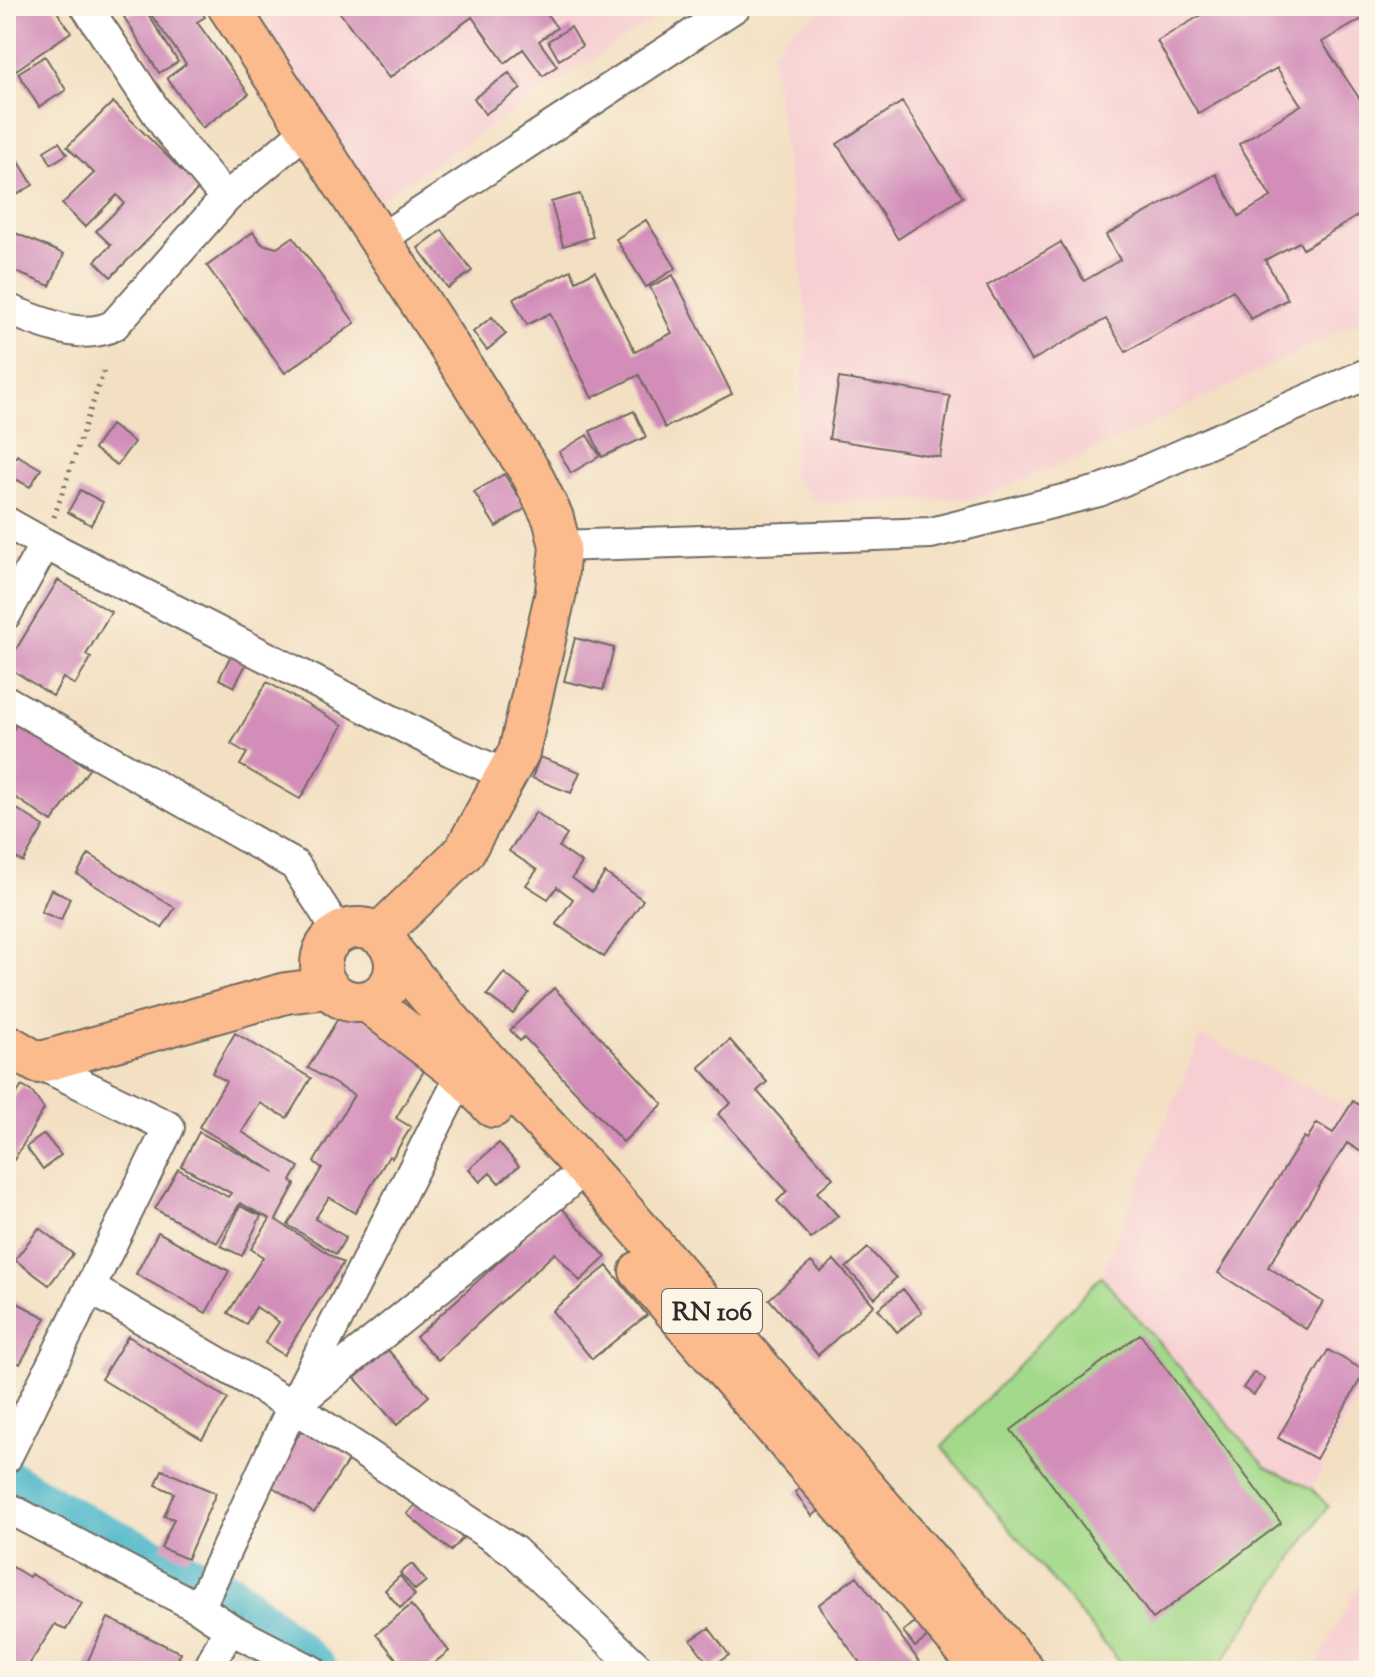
<svg xmlns="http://www.w3.org/2000/svg" width="1375" height="1677" font-family="'Sorts Mill Goudy',serif">
<style>
.built{fill:#f7cfd2}
.green{fill:#a3d98a;stroke:#67825a;stroke-width:2}
.lines{fill:none;stroke-linecap:round;stroke-linejoin:round}
.river{stroke:#4db8ca;stroke-width:54}
.building{fill:#d28db9}
.minor-casing{stroke:#716a60;stroke-width:34}
.major-casing{stroke:#716a60;stroke-width:44}
.path{stroke:#716a60;stroke-width:5;stroke-dasharray:2 6;stroke-linecap:butt}
.minor{stroke:#fff;stroke-width:30}
.major{stroke:#fbbb8d;stroke-width:40}
.labels{text-anchor:middle;stroke-width:6;stroke-linejoin:round;paint-order:stroke}
.shield{fill:#fcf5e5;stroke:#6a6863;stroke-width:2}
.shield-label{font-size:26px;font-weight:bold;fill:#2b2b2b}
</style>
<rect width="100%" height="100%" fill="#fcf5e5"/>
<filter id="ink" filterUnits="userSpaceOnUse"><feTurbulence type="fractalNoise" baseFrequency=".0125" numOctaves="2"/><feDisplacementMap in="SourceGraphic" scale="16" xChannelSelector="R" yChannelSelector="G"/><feConvolveMatrix kernelMatrix="1 2 1 2 8 2 1 2 1" color-interpolation-filters="sRGB"/></filter>
<filter id="wash" filterUnits="userSpaceOnUse"><feTurbulence type="fractalNoise" baseFrequency=".006" numOctaves="4" result="noise"/><feDisplacementMap in="SourceGraphic" scale="32" xChannelSelector="R" yChannelSelector="G"/><feGaussianBlur stdDeviation="1.8" result="paint"/><feColorMatrix in="noise" values="0 0 0 0 0 0 0 0 0 0 0 0 0 0 0 0 0 1.4 0 .05"/><feComposite in="paint" operator="in"/></filter>
<g filter="url(#wash)">
<rect width="100%" height="100%" fill="#f3e0c3"/>
<!-- built -->
<path class="built" d="M249,6H673L379,200Z
M830,6H1369V317L1106,446L978,498L816,503L791,473L808,328L771,55L794,27Z
M1201,1036L1369,1117V1372L1312,1489L1265,1466L1101,1276Z
M1369,1565V1671H1313Z"/>
<!-- green -->
<path class="green" d="M1101,1276L1265,1466L1312,1489L1328,1506L1216,1671H1127L942,1447Z"/>
<g class="lines">
<!-- river -->
<path class="river" d="M6,1486L76,1528L229,1600L310,1671"/>
</g>
<g id="blocks">
<!-- building -->
<path class="building" d="M6,6H53L71,32L6,77Z
M143,6L178,62L159,73L124,17Z
M145,6H197L205,17L197,22L249,94L202,128L167,78L186,64Z
M335,6H446L448,9L452,6H541L557,28L539,41L557,66L543,76L523,49L505,63L472,17L389,78Z
M1217,6H1366L1369,15L1322,42L1369,113V209L1303,249L1299,242L1265,260L1288,299L1251,319L1233,290L1126,352L1106,319L1031,361L987,286L1061,242L1084,281L1120,260L1106,235L1216,174L1239,216L1271,197L1239,144L1301,105L1277,68L1198,113L1157,41Z
M571,27L582,46L559,60L548,41Z
M45,56L66,90L39,107L18,73Z
M509,73L521,89L485,114L474,98Z
M113,102L199,188L111,277L95,261L111,245L96,231L124,203L117,195L85,227L62,204L94,173L67,147Z
M902,102L963,197L898,239L837,144Z
M6,140L33,185L6,201L12,210L6,223Z
M59,142L67,154L51,164L44,151Z
M580,194L593,237L563,246L551,202Z
M646,220L676,268L646,287L616,239Z
M6,229L64,254L50,286L6,268Z
M442,230L472,271L448,288L418,248Z
M253,232L262,244L277,248L293,237L355,323L285,373L207,266Z
M571,270L576,281L595,271L635,352L672,333L650,287L673,275L732,394L665,428L639,375L592,398L550,313L527,325L513,299Z
M492,317L506,334L487,350L473,332Z
M839,378L950,396L940,457L829,439Z
M634,411L646,437L602,457L590,431Z
M111,425L134,442L117,465L94,449Z
M587,435L600,456L571,473L559,452Z
M17,455L41,469L30,487L6,474Z
M504,474L526,508L496,527L474,492Z
M80,490L103,502L91,525L68,512Z
M58,580L111,612L86,655L91,658L75,685L63,678L53,696L6,666Z
M575,638L614,648L603,690L564,681Z
M234,649L250,657L234,687L219,679Z
M267,682L343,725L300,799L240,765L247,753L231,744Z
M19,721L89,769L52,822L6,791V740Z
M540,757L580,772L571,793L532,778Z
M17,809L44,826L23,862L6,852V827Z
M536,812L567,835L559,847L582,863L572,878L592,892L605,873L643,900L604,957L556,924L573,899L557,887L548,899L526,885L537,870L509,851Z
M89,854L175,908L162,928L77,874Z
M51,889L70,898L61,920L41,912Z
M504,973L529,993L513,1014L487,995Z
M554,988L663,1104L623,1142L524,1037L520,1041L510,1030Z
M345,1007L431,1059L396,1118L411,1127L392,1158L389,1156L355,1213L329,1197L315,1219L346,1237L336,1254L288,1225L322,1168L314,1162L354,1095L308,1068Z
M235,1033L311,1078L287,1118L260,1103L242,1132L299,1167L291,1181L295,1184L276,1220L343,1263L284,1355L265,1343L279,1322L256,1307L246,1324L228,1313L263,1257L251,1249L270,1219L240,1203L217,1243L155,1209L178,1169L228,1197L231,1193L181,1166L199,1132L275,1172L199,1127L226,1081L212,1073Z
M730,1040L767,1082L757,1091L833,1178L817,1192L838,1216L811,1239L777,1201L787,1191L718,1114L731,1103L699,1067Z
M22,1086L32,1092L44,1109L14,1160L6,1156V1109Z
M1353,1101L1369,1111V1157L1347,1143L1268,1267L1323,1302L1306,1329L1218,1273L1304,1137L1307,1139L1317,1123L1333,1133Z
M44,1134L61,1155L43,1169L26,1147Z
M499,1143L519,1166L499,1183L490,1173L480,1182L469,1169Z
M240,1206L261,1216L242,1256L221,1246Z
M560,1206L606,1257L580,1281L555,1253L438,1360L416,1337Z
M39,1228L73,1254L49,1285L15,1260Z
M158,1232L229,1271L206,1313L136,1274Z
M868,1248L896,1278L875,1298L846,1268Z
M834,1260L874,1305L818,1355L769,1299L811,1262L821,1272Z
M607,1266L647,1315L592,1359L552,1311Z
M903,1289L922,1312L897,1332L878,1309Z
M6,1297L46,1318L20,1364L6,1356Z
M1140,1334L1281,1523L1153,1619L1011,1430Z
M128,1336L228,1399L202,1439L101,1379Z
M388,1350L429,1396L397,1425L355,1378Z
M1328,1350L1365,1371L1316,1459L1278,1438Z
M1254,1372L1265,1379L1254,1395L1243,1388Z
M302,1430L349,1459L314,1513L268,1484Z
M162,1470L216,1493L187,1559L161,1548L174,1519L164,1516L174,1493L156,1485Z
M815,1478L831,1502L812,1516L795,1492Z
M419,1500L463,1538L451,1551L407,1514Z
M6,1563L29,1577L31,1574L82,1603L66,1630L55,1624L25,1671H6Z
M412,1564L426,1581L415,1590L400,1573Z
M400,1576L415,1595L400,1608L385,1590Z
M857,1576L926,1671H866L818,1605Z
M411,1605L449,1651L424,1671H406L376,1634Z
M927,1613L938,1629L915,1647L903,1631Z
M108,1618L181,1653L172,1671H83Z
M709,1628L729,1655L711,1667L691,1640Z"/>
</g>
</g>
<g filter="url(#ink)">
<use href="#blocks" fill-opacity="0" stroke="#716a60" stroke-width="2"/>
<g class="lines">
<defs>
<path id="minor" d="M86,6L167,128L226,198
M379,240L736,6
M6,309C37,320 82,343 114,325L226,198L308,129
M6,522L45,544L451,751L506,775
M560,546L931,533L1099,491L1369,373
M6,614L45,544
M6,701L295,865L339,933
M90,1288L293,1406L514,1551L641,1671
M301,1400L566,1185
M6,1458L169,1127L38,1063
M6,1507L199,1608L229,1628L208,1671
M199,1608L293,1406L462,1074L472,1060
M229,1628L312,1671"/>
<path id="major" d="M228,6L531,473L553,518L560,546L556,592L519,752L464,852L379,934
M321 965a37 37 0 1 1 74 0a37 37 0 1 1-74 0Z
M395,955C463,1040 540,1117 612,1198C751,1355 888,1513 1025,1671
M368,1002L462,1074L493,1107
M6,1044L38,1063L286,993L328,988
M640,1271L984,1671"/>
</defs>
<!-- minor casing -->
<use href="#minor" class="minor-casing"/>
<!-- major casing -->
<use href="#major" class="major-casing"/>
<!-- path -->
<path class="path" d="M54,517L105,367"/>
<!-- minor -->
<use href="#minor" class="minor"/>
<!-- major -->
<use href="#major" class="major"/>
</g>
</g>
<g class="labels">
<!-- shield labels -->
<rect class="shield" x="662" y="1289" width="100" height="44" rx="6"/>
<g class="shield-label">
<text x="712" y="1320">RN 106</text>
</g>
</g>
<!-- margin -->
<rect width="1375" height="1677" fill="none" stroke="#fcf5e5" stroke-width="32"/>
</svg>
